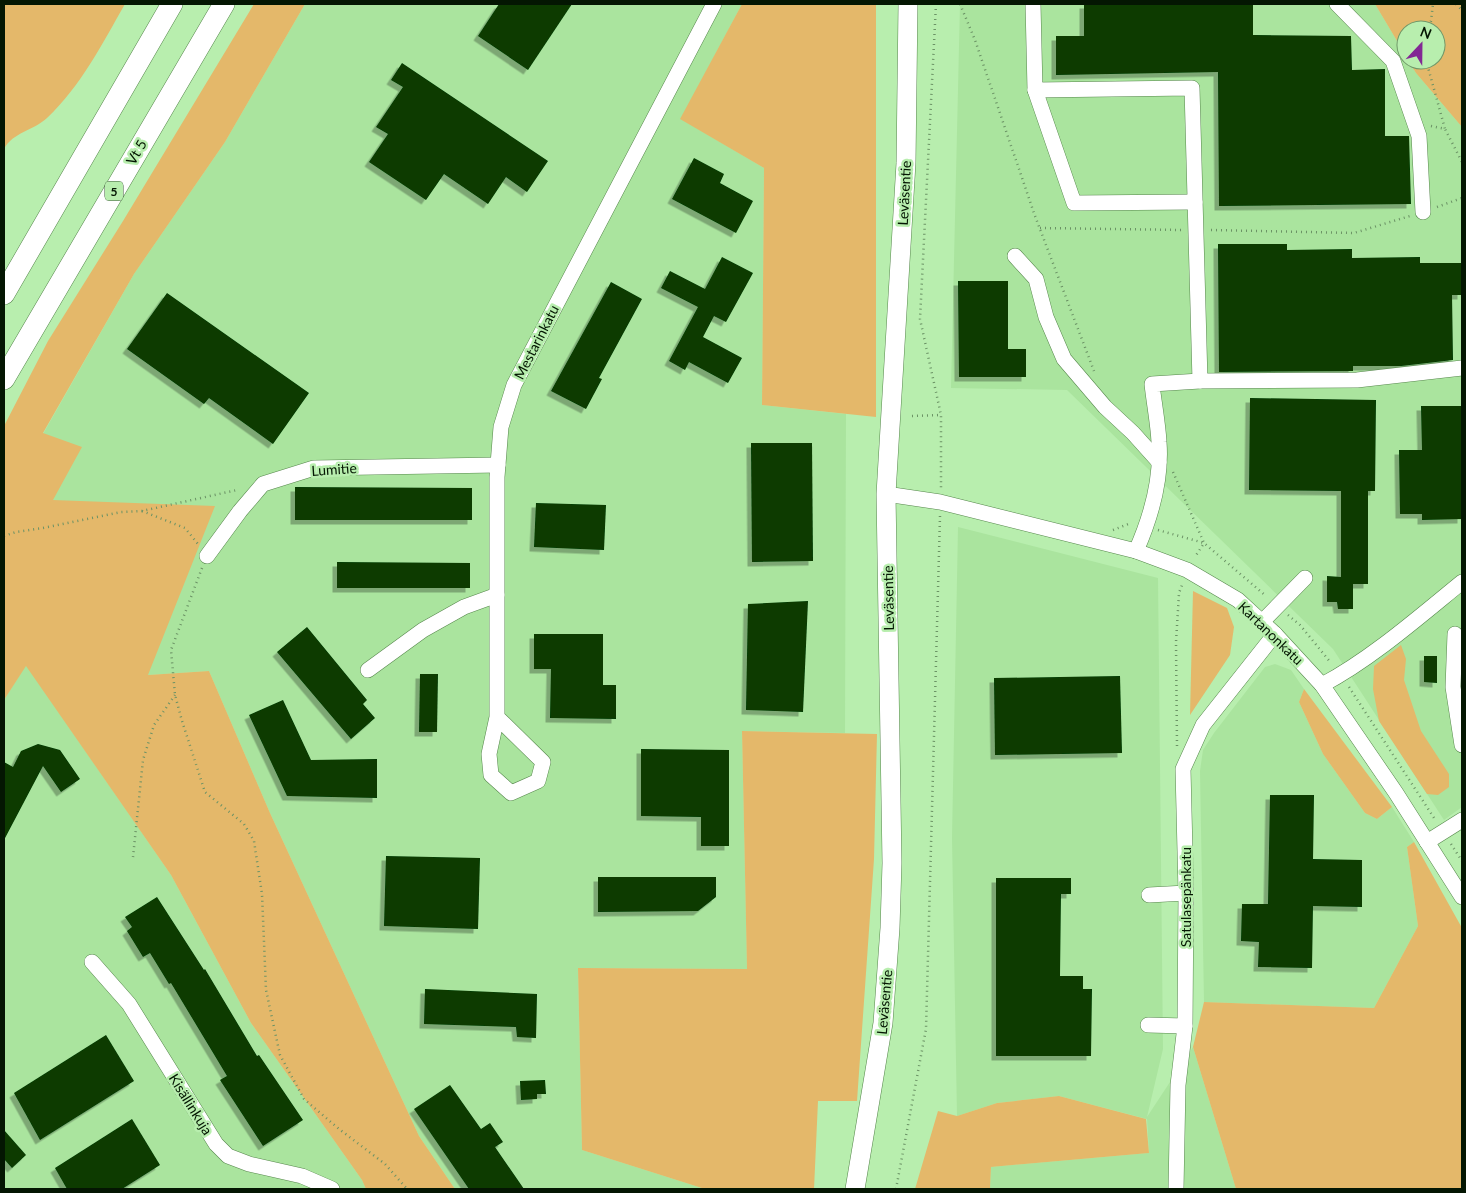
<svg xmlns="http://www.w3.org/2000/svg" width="1466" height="1193" viewBox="0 0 1466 1193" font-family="Lato,sans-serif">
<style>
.built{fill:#aae49e}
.green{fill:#e4b86a}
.building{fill:#073a00;filter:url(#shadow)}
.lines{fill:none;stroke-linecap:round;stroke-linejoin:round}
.minor-casing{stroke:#56874c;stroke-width:16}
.major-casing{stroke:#56874c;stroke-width:20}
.highway-casing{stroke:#56874c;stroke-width:22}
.path{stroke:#6b9265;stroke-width:2.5;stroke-dasharray:1 4;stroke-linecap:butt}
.minor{stroke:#fff;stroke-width:15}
.major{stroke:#fff;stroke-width:19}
.highway{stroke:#fff;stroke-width:21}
.labels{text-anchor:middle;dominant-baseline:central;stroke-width:5;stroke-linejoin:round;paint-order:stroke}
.shield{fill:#b8eeae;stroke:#3a5736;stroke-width:1}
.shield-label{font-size:12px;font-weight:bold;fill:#041602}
.street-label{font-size:14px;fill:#041602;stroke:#b8eeae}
</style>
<defs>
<filter id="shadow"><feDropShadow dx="-4.5" dy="4.5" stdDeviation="0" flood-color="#0004"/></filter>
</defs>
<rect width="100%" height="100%" fill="#b8eeae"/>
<!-- built -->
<g class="built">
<polygon points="305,4 742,4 681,119 764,168 762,405 846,414 845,733 742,731 747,969 578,968 582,1150 705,1189 455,1189 419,1136 270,813 209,671 148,675 53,501 43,434 134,274 225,142"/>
<polygon points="960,4 1375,4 1406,56 1406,60 1408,60 1416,73 1462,127 1462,807 1444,820 1333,649 1067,390 951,388"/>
<polygon points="958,527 1158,578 1163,1049 1147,1117 1193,1047 1236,1189 990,1189 991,1167 1149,1153 1147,1119 1059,1096 997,1103 957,1116 952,838"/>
<polygon points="1275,664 1291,670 1304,689 1299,702 1323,754 1365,813 1377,819 1392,807 1414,842 1407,847 1418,926 1374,1008 1204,1002 1200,771 1203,750 1214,733 1265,667"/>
<polygon points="26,665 171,875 251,1023 362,1180 366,1189 4,1189 4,700"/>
</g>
<!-- green -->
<g class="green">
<path d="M4 4H125C102 44 81 86 47 118 33 131 13 132 4 149Z"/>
<polygon points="254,4 305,4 225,142 134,274 43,433 82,447 53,500 215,506 148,675 209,671 270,813 419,1136 455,1189 366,1189 362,1180 251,1023 171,875 26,666 4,700 4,426 48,341 123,221"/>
<polygon points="742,4 876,4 876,417 762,405 764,168 680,119"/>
<polygon points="1375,4 1462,4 1462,127 1416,73 1408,60 1436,60 1436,30 1406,30 1406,56"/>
<polygon points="1193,591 1227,608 1234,627 1230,655 1190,715"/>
<polygon points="1401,645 1406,659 1404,680 1421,731 1449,774 1449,787 1438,795 1427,794 1379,721 1373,689 1374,666"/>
<polygon points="1304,689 1392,807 1377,819 1365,813 1323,754 1299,702"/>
<polygon points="742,731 877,734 874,859 857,1101 818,1101 814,1189 705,1189 582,1150 578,968 747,969"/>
<polygon points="1414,842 1462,928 1462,1189 1236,1189 1193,1047 1204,1002 1374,1008 1418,926 1407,847"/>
<polygon points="1059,1096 1146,1119 1149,1153 991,1167 990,1189 915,1189 938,1111 957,1116 997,1103"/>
</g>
<!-- building -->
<g class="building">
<polygon points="499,4 572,4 528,70 478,36"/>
<polygon points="1084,4 1253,4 1253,35 1351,36 1352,70 1385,69 1385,136 1409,136 1411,204 1219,206 1218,72 1056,75 1056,36 1084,36"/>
<polygon points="402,63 548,161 527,192 506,177 488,204 444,174 426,200 369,162 388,134 376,127 403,87 391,80"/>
<polygon points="694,158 724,174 720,183 753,201 736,233 672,199"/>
<polygon points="1218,244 1287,244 1287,250 1352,249 1352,258 1420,257 1420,263 1462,263 1462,295 1452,295 1453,360 1401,366 1353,366 1353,371 1219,372"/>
<polygon points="722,257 753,273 726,322 714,316 703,337 742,358 728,383 689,362 685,370 669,361 698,307 661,288 670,271 705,289"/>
<polygon points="958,281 1008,281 1008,349 1026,349 1026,377 959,377"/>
<polygon points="611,282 642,299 599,378 602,379 586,409 551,391"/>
<polygon points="167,293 309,393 273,444 209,398 204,404 127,349"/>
<polygon points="1250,398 1376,400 1375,491 1368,491 1368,584 1353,584 1353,609 1338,609 1337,602 1327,602 1327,576 1341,577 1341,491 1249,490"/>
<polygon points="1421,406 1462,406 1462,519 1422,520 1422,514 1400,514 1399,450 1422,450"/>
<polygon points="751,443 812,443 813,561 752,562"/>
<polygon points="295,487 472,488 472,520 295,520"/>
<polygon points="536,503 606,505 604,550 534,547"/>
<polygon points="337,562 470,563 470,588 337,588"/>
<polygon points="808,601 803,712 746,710 748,604"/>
<polygon points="307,627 367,700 363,704 375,718 351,739 277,652"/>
<polygon points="534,634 603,634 603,685 616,685 616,719 550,718 551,669 534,669"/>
<polygon points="1424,656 1437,656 1437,683 1424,682"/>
<polygon points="420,674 438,674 437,732 419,732"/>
<polygon points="1120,676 1122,753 995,755 994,678"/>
<polygon points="283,700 311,760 377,759 377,798 287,796 249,715"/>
<polygon points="38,744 60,750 80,779 61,792 43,766 4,840 4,762 13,767 21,751"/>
<polygon points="641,749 729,750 729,846 701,846 701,817 641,816"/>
<polygon points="1270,795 1314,795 1313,859 1362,860 1362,907 1313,906 1312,968 1258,967 1259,942 1241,941 1242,904 1268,904"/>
<polygon points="386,856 480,858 478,929 384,926"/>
<polygon points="598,877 716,877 716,897 698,911 598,912"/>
<polygon points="996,878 1071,878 1071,894 1061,894 1060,976 1083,976 1083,989 1092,989 1091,1056 996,1056"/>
<polygon points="157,897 204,970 205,969 257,1056 259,1055 303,1120 263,1146 220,1080 227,1076 171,983 169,984 150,953 143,957 127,931 132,927 125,917"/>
<polygon points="425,989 537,994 536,1038 517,1037 516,1027 424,1024"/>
<polygon points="106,1035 134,1081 40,1140 14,1093"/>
<polygon points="545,1080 546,1094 537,1094 537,1099 521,1100 520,1081"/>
<polygon points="450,1085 481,1129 490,1123 503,1142 495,1147 524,1189 469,1189 414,1109"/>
<polygon points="132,1119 160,1165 122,1189 67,1189 55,1168"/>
<polygon points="4,1130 26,1155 12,1168 4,1159"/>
</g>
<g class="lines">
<!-- minor casing -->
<g class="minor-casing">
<g id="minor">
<path d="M1033 4 1035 90 1192 88 1200 381 1152 384C1154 403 1158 423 1159 442 1162 480 1151 517 1136 551"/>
<polyline points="1337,4 1393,61 1419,136 1423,212"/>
<polyline points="1035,90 1074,203 1195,202"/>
<polyline points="1015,256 1036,279 1046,317 1064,359 1105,407 1133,433 1159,462"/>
<polyline points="1200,381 1357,380 1462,368"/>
<polyline points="886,494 940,502 1136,551 1187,570 1238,600 1275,634 1322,685 1396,793 1462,897"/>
<polyline points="207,556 240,511 263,484 314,468 498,465"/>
<polyline points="1262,622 1305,578"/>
<polyline points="1455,634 1453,687 1462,745"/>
<polyline points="368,670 423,630 464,607 497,595"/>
<path d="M1322 685C1371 659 1419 617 1462 582"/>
<polyline points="497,717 543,762 538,781 511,793 491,775 489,754 497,717 497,477 501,427 514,385 714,4"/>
<polyline points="1427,842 1462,820"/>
<polyline points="1149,895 1186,893"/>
<polyline points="92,962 129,1004 216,1144 228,1156 249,1164 302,1176 332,1189"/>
<polyline points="1148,1025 1185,1026"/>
<polyline points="1176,1189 1178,1085 1185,1026 1186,893 1183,769 1203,725 1275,634"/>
</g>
</g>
<!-- major casing -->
<g class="major-casing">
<polyline id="major" points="855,1189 883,1023 890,928 892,863 886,494 906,163 908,4"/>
</g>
<!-- highway casing -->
<g class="highway-casing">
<g id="highway">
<polyline points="4,294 172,4"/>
<polyline points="4,379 224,4"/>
</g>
</g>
<!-- path -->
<g class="path">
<polyline points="936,4 920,319 941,415 941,488"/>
<polyline points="960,4 975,40 1035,216 1094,371"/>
<polyline points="1456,4 1462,10"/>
<polyline points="1425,30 1431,21 1433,4"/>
<polyline points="1426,60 1445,129"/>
<polyline points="1431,126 1445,129 1462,162"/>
<polyline points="1437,207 1462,198"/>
<polyline points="1040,228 1183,230"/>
<polyline points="1211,230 1354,233 1410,216"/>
<polyline points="912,416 941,415"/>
<polyline points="1173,472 1204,543 1195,557"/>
<polyline points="142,511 185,528 198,544"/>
<polyline points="1113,530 1131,523"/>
<polyline points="1158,530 1204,543 1266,596"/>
<polyline points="4,536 16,532 43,528 121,512 142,511 237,490"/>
<polyline points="202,568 171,650 175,695 182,721 205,792 244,824 254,841 262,894 266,990 280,1055 304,1099 339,1129 385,1164 407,1189"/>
<polyline points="1288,615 1300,625 1331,663"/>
<polyline points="1349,687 1436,821"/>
<polyline points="1177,746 1176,642 1179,593 1182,585"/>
<polyline points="1451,844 1462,861"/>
<polyline points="133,857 143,760 154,725 175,695"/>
<polyline points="896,1189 926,1029 940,516"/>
</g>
<!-- minor -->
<use href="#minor" class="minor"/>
<!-- major -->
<use href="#major" class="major"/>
<!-- highway -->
<use href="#highway" class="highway"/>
</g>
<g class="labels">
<!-- shield labels -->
<rect class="shield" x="105" y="181.5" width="18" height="19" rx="4"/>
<g class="shield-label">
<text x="114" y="191">5</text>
</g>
<!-- street labels -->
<g class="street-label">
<text transform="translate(136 152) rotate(-60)">Vt 5</text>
<text transform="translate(904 193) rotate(-87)">Leväsentie</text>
<text transform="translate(536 342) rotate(-63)">Mestarinkatu</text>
<text transform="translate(334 469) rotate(-4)">Lumitie</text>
<text transform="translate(888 598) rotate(-91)">Leväsentie</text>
<text transform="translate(1271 633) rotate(44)">Kartanonkatu</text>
<text transform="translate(1185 897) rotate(-90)">Satulasepänkatu</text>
<text transform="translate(884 1002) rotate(-85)">Leväsentie</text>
<text transform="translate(191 1104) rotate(58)">Kisällinkuja</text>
</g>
</g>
<!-- border -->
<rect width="1466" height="1193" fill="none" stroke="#041602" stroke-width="10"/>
<!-- north arrow -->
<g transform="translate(1421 45) rotate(22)"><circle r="24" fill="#b8eeae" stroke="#709869"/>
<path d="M0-4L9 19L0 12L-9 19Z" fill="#822894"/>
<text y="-8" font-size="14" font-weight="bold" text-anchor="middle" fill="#041602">N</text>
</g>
</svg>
